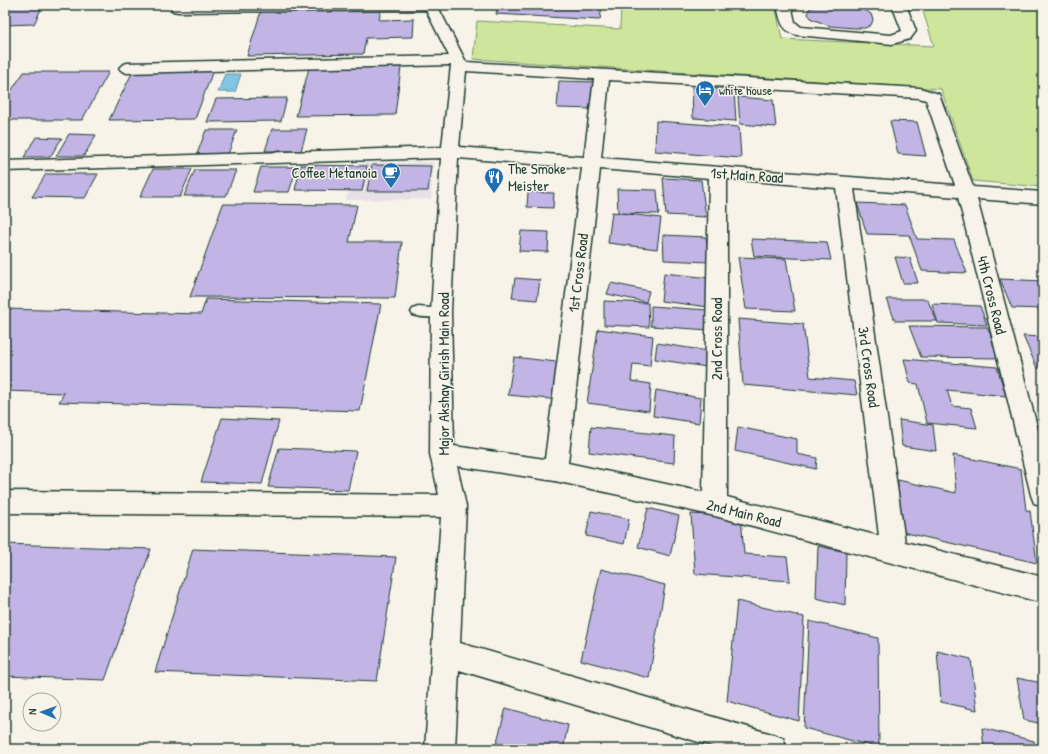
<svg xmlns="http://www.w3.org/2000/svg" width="1048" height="754" viewBox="0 0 1048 754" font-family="'Patrick Hand',sans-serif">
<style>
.built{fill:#e7e0e7}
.green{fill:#cee69c;stroke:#769268}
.water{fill:#82c5e3;stroke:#5a8f9d}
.building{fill:#c2b4e5;stroke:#1f3d34}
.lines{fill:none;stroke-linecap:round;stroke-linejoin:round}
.service-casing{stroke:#1f3d34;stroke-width:3}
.minor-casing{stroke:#1f3d34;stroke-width:3}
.service{fill:#f7f3e8;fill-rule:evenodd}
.minor{fill:#f7f3e8;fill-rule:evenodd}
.labels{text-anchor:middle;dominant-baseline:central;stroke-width:3;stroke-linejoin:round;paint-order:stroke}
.far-poi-label{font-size:13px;fill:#1f3d34;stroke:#f7f3e8;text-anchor:start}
.poi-label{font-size:15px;fill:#1f3d34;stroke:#f7f3e8;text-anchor:start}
.street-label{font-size:15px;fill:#1f3d34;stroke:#f7f3e8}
</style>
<rect width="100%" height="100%" fill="#f7f3e8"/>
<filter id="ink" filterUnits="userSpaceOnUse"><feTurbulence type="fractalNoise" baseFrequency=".025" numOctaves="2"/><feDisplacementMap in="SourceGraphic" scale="8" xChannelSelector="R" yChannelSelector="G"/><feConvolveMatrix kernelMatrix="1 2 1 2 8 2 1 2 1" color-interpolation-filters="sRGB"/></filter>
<g filter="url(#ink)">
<!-- built -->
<polygon class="built" points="433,162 431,199 346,200 358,163"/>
<!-- green -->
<polygon class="green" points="621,5 775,5 782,39 934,46 921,5 1038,5 1043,14 1043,187 973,181 941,89 473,59 477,21 620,29"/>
<!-- water -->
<polygon class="water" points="225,74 241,74 235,92 218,92"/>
<!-- building -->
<g class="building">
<polygon points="7,5 43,5 34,24 5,25 5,10"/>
<polygon points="498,5 602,5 600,20 496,14"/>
<polygon points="818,5 886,5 887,7 859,6 871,14 873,20 871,25 865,28 854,28 830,26 812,19 808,14 809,9"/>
<polygon points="381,9 379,20 414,19 413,37 366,38 363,54 247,56 261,11"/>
<polygon points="401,67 395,115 296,116 309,68"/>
<polygon points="214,68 195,119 109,120 134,69"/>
<polygon points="24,72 109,72 82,120 5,120 5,100"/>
<polygon points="559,81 596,82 596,109 557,108"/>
<polygon points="692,87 734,90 736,121 693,118"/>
<polygon points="738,97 773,100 776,127 740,124"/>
<polygon points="287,98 281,121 207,122 216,99"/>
<polygon points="656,121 739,127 741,158 655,151"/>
<polygon points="890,121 917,122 926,156 898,154"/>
<polygon points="272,129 307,129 301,151 265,151"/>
<polygon points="206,130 237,130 228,154 197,154"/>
<polygon points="69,134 96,135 84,156 56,156"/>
<polygon points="36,137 62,138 50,157 24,157"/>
<polygon points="301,165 367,166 362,191 295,190"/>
<polygon points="372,165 431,166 428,191 367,191"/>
<polygon points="261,167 297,167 289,192 253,192"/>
<polygon points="153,169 192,169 180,197 140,197"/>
<polygon points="195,170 236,170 226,196 184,196"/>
<polygon points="46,174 98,174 85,198 32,197"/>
<polygon points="663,178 701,180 706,217 666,215"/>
<polygon points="617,189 657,190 659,214 618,213"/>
<polygon points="528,192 554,193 553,208 527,207"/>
<polygon points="857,203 905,205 917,239 954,240 967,273 922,271 909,235 867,234"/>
<polygon points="223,204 357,205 349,242 402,242 395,298 190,297"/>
<polygon points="612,212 661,218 657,249 608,243"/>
<polygon points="521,231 549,232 548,252 519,251"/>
<polygon points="663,235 706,237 709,262 664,260"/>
<polygon points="751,239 827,242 831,260 754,256"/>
<polygon points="738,257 786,259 795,311 746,309"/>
<polygon points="895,257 910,258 918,283 903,283"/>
<polygon points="664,273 710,278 709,307 661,301"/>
<polygon points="515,278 540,280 537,300 512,298"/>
<polygon points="1000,279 1043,281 1043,309 1012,308"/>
<polygon points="611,283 649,291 646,302 607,294"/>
<polygon points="206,299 381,304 360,411 59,402 64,393 5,391 5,309 201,314"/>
<polygon points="887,299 927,299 937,321 895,321"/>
<polygon points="604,301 648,303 649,327 604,325"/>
<polygon points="932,304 980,306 987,325 938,323"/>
<polygon points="651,306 707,310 709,330 651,326"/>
<polygon points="738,319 803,324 810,377 854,381 857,395 743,385"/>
<polygon points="909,326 987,327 1001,358 921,357"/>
<polygon points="598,329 653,336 650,366 633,364 631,381 651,384 649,411 587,403"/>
<polygon points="1023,336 1043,337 1043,368 1037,368"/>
<polygon points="657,343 714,352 713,368 655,359"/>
<polygon points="514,357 565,363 560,400 508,395"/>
<polygon points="904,359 997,367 1006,396 947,390 952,406 971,408 977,428 927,423 918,384 910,383"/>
<polygon points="656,390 701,398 699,423 653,416"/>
<polygon points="222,418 279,421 262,484 201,482"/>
<polygon points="899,420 933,425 936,451 902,446"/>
<polygon points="591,427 675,436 674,463 589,452"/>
<polygon points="738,427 797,439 797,454 817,458 816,469 735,451"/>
<polygon points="279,448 356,451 348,490 268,487"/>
<polygon points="953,455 1021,469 1026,510 1030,511 1037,563 898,531 898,480 956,493"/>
<polygon points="648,508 679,516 670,556 638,547"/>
<polygon points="591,511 629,519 624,544 586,536"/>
<polygon points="691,514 741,517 744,554 787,557 790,581 695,574"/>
<polygon points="5,544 151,549 105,680 5,676"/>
<polygon points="818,546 846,552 845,605 816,598"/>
<polygon points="193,549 396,557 377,681 155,672"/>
<polygon points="601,569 665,585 649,678 581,660"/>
<polygon points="737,601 804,617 799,721 727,701"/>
<polygon points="809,621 878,638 879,748 804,728"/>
<polygon points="937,651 971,659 977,710 941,702"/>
<polygon points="1017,678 1042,683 1043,724 1024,720"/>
<polygon points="506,708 568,725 563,749 495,749"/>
<polygon points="982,728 1034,741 1035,749 984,749"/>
</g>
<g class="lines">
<!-- service casing -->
<g class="service-casing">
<path id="service" d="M418 307 446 309 448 312 446 315C436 318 423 318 413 315L411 312 413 309Z"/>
</g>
<!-- minor casing -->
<g class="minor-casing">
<g id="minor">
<path d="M173 5H437L466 62 920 88 939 94 973 187 1043 192V204L977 199 1043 449V506L1034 503 1031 495 958 197 854 189 905 542 1043 577V603L715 516 555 481 457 466 466 506 460 643 772 734 783 738 787 749H722L459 670 455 749H425L441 517 5 513V491L439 495 430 454 431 312 441 158 5 171V161L442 147 451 65 127 73 122 71 119 68 122 65 127 63 449 56 426 10 178 12 173 11 171 8ZM466 71 594 79 584 157 459 147ZM609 80 919 98 926 100 955 185 601 158ZM458 158 582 168 545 459 454 446 451 312ZM600 169 709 178 703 492 568 463ZM727 179 836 188 879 536 727 497Z"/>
<path d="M777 5H791L795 22 801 27 891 35 902 31 892 5H906L916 31 910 39 892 44 797 35C781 31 780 19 777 5Z"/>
</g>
</g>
<!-- service -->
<use href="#service" class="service"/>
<!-- minor -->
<use href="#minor" class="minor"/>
</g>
</g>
<!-- icons -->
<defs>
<g id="hotel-pin" transform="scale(1)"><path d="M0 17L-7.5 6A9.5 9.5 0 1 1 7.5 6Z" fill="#1f6fb2" stroke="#f7f3e8"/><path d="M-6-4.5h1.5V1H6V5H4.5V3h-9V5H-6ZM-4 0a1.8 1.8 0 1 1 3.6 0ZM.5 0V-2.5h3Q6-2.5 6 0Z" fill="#fff"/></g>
<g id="cafe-pin" transform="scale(1)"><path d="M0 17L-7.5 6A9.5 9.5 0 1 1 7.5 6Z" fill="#1f6fb2" stroke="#f7f3e8"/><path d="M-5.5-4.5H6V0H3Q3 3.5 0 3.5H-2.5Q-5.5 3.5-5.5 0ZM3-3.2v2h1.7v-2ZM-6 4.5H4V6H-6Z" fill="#fff"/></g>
<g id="restaurant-pin" transform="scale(1)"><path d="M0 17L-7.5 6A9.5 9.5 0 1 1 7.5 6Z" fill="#1f6fb2" stroke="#f7f3e8"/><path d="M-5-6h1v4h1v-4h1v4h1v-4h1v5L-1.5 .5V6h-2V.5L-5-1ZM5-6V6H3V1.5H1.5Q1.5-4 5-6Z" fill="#fff"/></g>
</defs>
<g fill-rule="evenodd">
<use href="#hotel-pin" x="705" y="90"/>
<use href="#cafe-pin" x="391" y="172"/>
<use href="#restaurant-pin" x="494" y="177"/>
</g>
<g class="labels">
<!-- far-poi labels -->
<g class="far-poi-label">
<text x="719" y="90">white house</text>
</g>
<!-- poi labels -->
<g class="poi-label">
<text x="508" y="168">The Smoke<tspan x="508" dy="17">Meister</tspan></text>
<text x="377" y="172" text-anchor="end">Coffee Metanoia</text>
</g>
<!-- street labels -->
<g class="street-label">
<text transform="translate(747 175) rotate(4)">1st Main Road</text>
<text transform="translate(578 273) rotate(-83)">1st Cross Road</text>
<text transform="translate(992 295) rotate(76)">4th Cross Road</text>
<text transform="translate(716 339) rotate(-90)">2nd Cross Road</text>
<text transform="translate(869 367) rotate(82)">3rd Cross Road</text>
<text transform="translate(443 374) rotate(-90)">Major Akshay Girish Main Road</text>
<text transform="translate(744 513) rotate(14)">2nd Main Road</text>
</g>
</g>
<!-- margin -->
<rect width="1048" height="754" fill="none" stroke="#f7f3e8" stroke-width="20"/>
<rect x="10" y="10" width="1028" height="734" fill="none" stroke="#1f3d34" stroke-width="1.5" filter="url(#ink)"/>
<!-- north arrow -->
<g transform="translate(42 712) rotate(272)"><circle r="19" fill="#f7f3e8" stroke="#a1aaa0"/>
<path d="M0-3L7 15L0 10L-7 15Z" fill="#1f6fb2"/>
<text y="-6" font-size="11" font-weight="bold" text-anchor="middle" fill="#1f3d34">N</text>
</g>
</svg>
